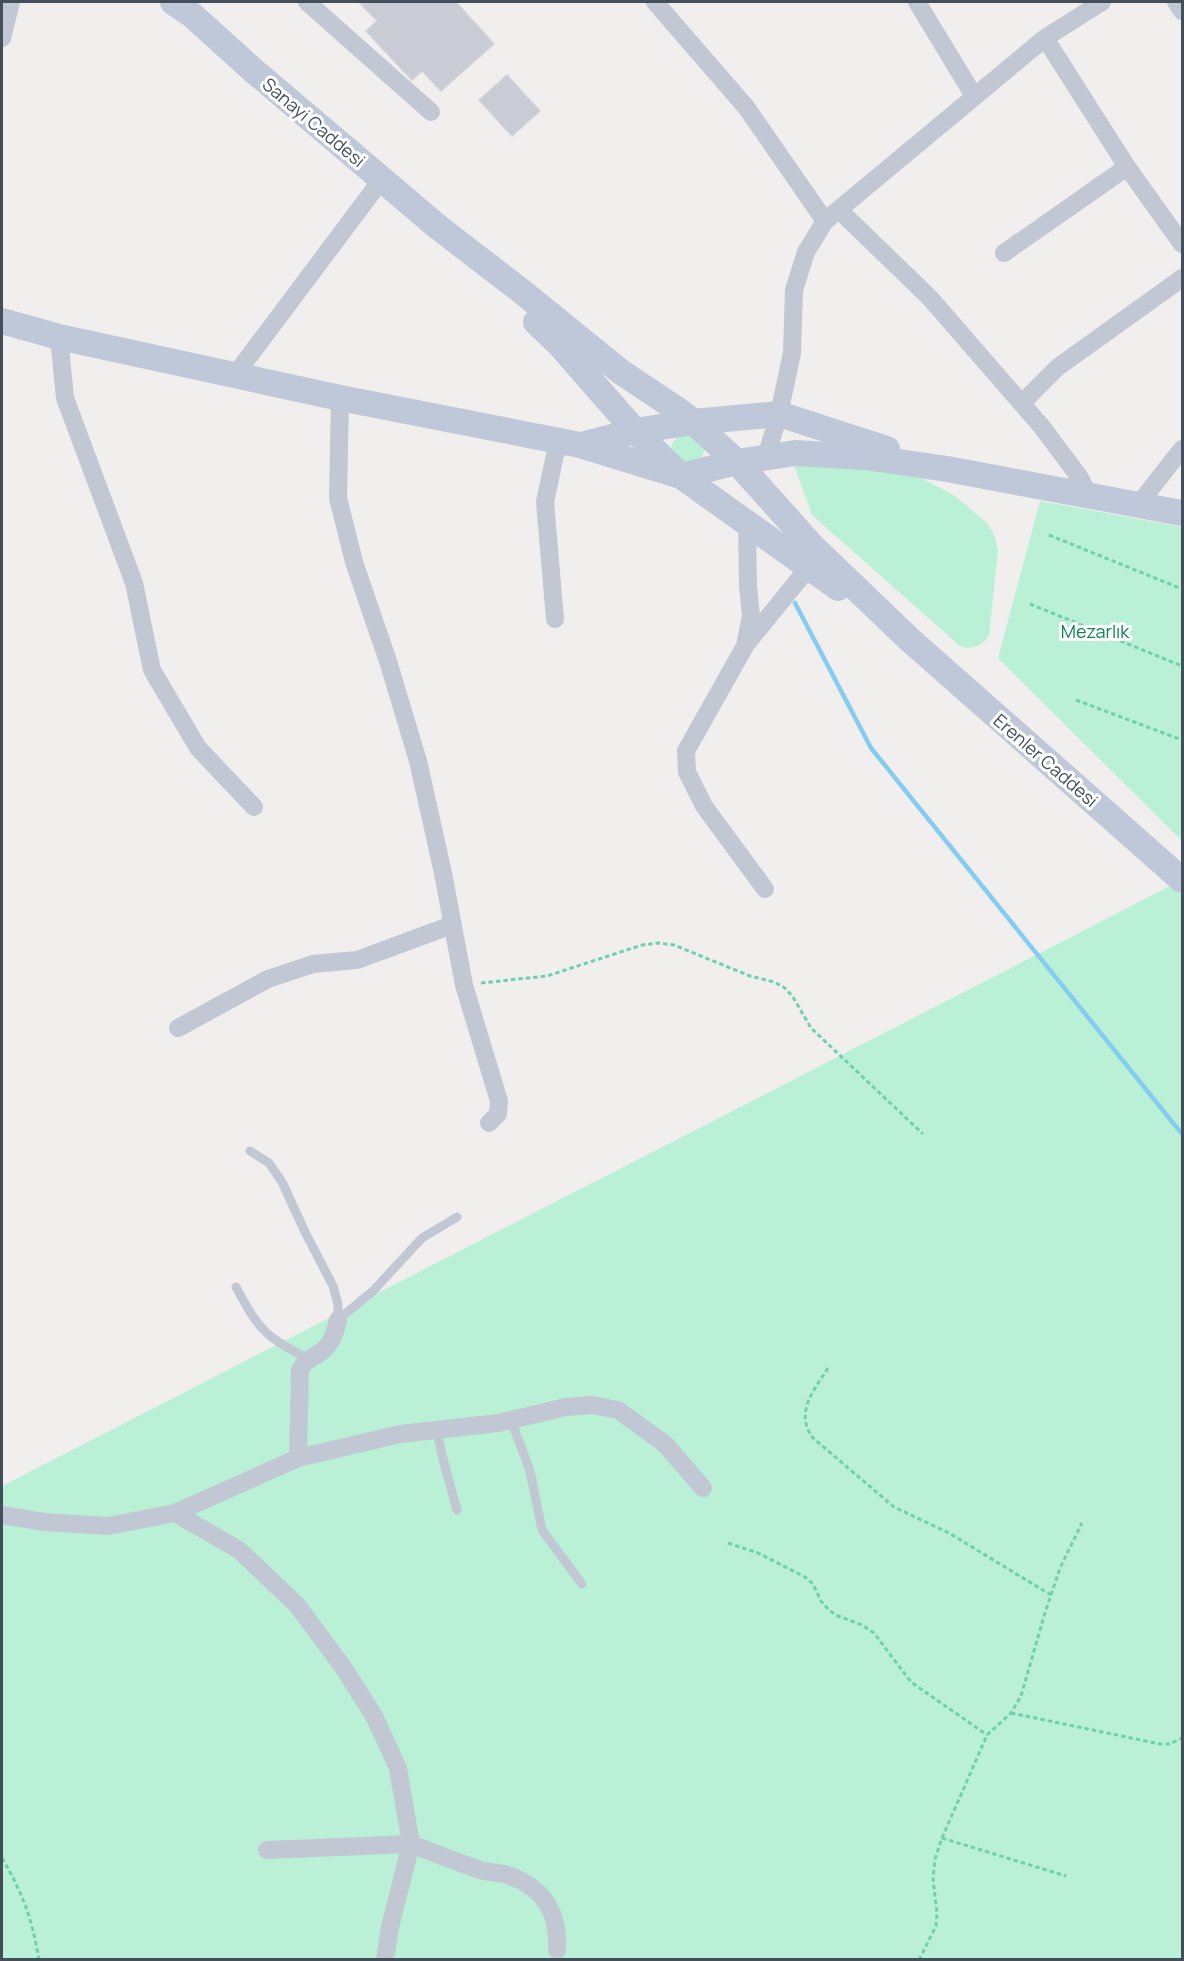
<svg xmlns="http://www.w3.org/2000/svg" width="1184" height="1961" viewBox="0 0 1184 1961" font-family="Manrope,sans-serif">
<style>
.green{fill:#baf1d6}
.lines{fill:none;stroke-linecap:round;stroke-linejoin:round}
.stream{stroke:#85cdf0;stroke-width:4.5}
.building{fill:#c9ccd4;stroke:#d2d3da;stroke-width:1.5}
.path{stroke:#70d0ac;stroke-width:3;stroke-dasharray:4.5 3;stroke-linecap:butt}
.lane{stroke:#c1c8d4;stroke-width:9}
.street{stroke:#c1c8d4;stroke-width:18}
.secondary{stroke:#bfc8d8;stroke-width:26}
.labels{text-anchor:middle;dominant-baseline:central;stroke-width:6;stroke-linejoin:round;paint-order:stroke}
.street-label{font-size:18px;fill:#454f5c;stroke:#fff}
.park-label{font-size:18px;fill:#128157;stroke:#fff}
</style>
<rect width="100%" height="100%" fill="#f1eeee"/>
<!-- green -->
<g class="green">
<path d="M689 434 704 447C704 458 699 463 689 467L671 450C672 438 679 436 689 434Z"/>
<path d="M823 461 921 478 955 496 988 524 995 537 998 551 989 635C982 646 972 650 960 646L812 515 793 462Z"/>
<polygon points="1040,501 1182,527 1182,841 998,658"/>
<polygon points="1182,880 1182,1959 2,1959 2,1486"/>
</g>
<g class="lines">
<!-- stream -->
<polyline class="stream" points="795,603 871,748 1182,1134"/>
</g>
<!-- building -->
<g class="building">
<polygon points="359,2 456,2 494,44 441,91 422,71 412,80 408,76 366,31 377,21"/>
<polygon points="507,75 540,111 512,136 479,100"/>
</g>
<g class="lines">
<!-- path -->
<g class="path">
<polyline points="1049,535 1182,589"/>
<polyline points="1030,604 1182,666"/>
<polyline points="1076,700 1182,740"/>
<polyline points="481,983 547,976 642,945 658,943 674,945 750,976 774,982 785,988 793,997 811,1028 923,1134"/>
<path d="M828 1368C814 1390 794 1413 813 1438L894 1507 949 1533 1051 1595"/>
<polyline points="728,1543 758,1553 805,1577 813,1584 821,1601 829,1610 838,1616 862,1625 874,1633 911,1682 987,1735"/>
<polyline points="1011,1713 1160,1744 1170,1744 1182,1738"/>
<polyline points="942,1838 1066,1876"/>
<path d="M2 1858C23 1894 32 1918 39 1960"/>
<polyline points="919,1960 936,1926 937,1913 933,1879 935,1859 942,1838 987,1735 1011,1713 1021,1696 1044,1616 1060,1568 1082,1523"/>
</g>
<!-- lane -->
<g class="lane">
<polyline points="250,1151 269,1163 282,1182 305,1232 333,1286 338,1304 338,1320"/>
<path d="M236 1287C259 1330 265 1337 309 1359"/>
<polyline points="338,1320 373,1291 422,1238 457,1217"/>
<polyline points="511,1420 530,1471 542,1530 582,1584"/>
<polyline points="437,1430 442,1455 457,1510"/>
</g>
<!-- street -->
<g class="street">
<polyline points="307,2 431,112"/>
<polyline points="655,2 746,107 825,221"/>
<polyline points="917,2 974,96"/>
<polyline points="1176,2 1182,11"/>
<polyline points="2,38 11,2"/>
<polyline points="1045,38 1127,167 1182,244"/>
<polyline points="839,210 930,298 1042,427 1080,478 1084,486 1084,495"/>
<polyline points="1004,253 1127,167"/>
<polyline points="59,337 65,398 134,583 152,670 198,748 254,807"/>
<polyline points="235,375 382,179"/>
<polyline points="340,398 338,498 354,562 388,661 418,761 443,873 464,985 499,1101 498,1114 489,1123"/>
<polyline points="1022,403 1058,367 1182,278"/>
<polyline points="766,457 779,414 792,353 794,290 806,252 825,221 1045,38 1102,2"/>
<polyline points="1137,506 1182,449"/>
<polyline points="747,523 748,586 751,616 745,646 686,751 687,772 704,806 765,889"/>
<polyline points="555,619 545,502 558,441"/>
<polyline points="748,642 809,567"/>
<polyline points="178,1028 268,979 313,964 357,960 452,925"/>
<path d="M298 1458 300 1370C305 1361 310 1359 318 1354 331 1346 335 1334 338 1320"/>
<path d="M175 1513 239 1550 297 1605 343 1667 374 1716 398 1768 411 1844C434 1853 457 1862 480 1870 489 1873 499 1872 508 1875 544 1888 559 1912 557 1950"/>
<polyline points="2,1515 44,1522 108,1526 175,1513 298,1458 400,1434 498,1423 566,1407 592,1405 618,1410 665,1444 703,1488"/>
<polyline points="267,1850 411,1844 390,1927 385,1960"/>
</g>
<!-- secondary -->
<g class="secondary">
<polyline points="173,2 192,15 254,71 438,227 525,294 621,372 678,410 693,422 737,462 813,547 909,639 1182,880"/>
<polyline points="2,321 59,337 340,398 580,445 681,476 737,462 795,453 865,457 947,469 1182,513"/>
<polyline points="536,322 559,344 635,431 681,476 838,588"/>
<polyline points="581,445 635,431 693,422 779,414 887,449"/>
</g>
</g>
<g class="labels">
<!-- street labels -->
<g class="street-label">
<text transform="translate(314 122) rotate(40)">Sanayi Caddesi</text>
<text transform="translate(1046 760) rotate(41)">Erenler Caddesi</text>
</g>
<!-- park labels -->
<g class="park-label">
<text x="1095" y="631">Mezarlık</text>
</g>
</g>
<!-- border -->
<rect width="1184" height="1961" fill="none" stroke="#454f5c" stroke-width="6"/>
</svg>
